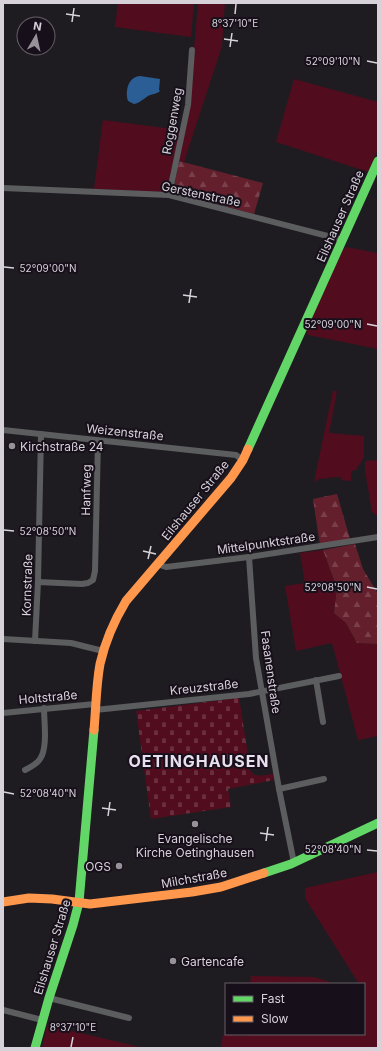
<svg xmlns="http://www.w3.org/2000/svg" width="381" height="1051" viewBox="0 0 381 1051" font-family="Inter,sans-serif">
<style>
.green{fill:#510d1e}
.forest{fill:url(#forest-firs)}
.cemetery{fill:url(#cemetery-stones)}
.water{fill:#2b5e95}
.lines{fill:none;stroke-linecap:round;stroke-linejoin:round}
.street{stroke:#5c5d5f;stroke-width:6}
.fast{stroke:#63d668;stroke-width:9}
.slow{stroke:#ff974d;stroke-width:9}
.ticks{fill:none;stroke:#d7d2da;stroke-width:1.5}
.poi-dot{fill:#979299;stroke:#17101b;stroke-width:1.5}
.labels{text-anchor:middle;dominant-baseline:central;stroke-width:4;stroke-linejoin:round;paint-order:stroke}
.street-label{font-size:12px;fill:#d7d2da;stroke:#17101b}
.poi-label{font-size:12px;fill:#d7d2da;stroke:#17101b;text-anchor:start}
.district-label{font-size:16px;font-weight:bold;letter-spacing:1px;fill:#e9e0ef;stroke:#17101b}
.ticks-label{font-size:10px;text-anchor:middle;fill:#d7d2da;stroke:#17101b;stroke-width:4;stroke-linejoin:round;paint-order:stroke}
</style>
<defs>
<pattern id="forest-firs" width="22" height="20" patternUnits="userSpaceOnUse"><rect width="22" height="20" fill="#641f2c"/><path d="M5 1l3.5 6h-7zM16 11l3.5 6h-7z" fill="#793f4a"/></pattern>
<pattern id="cemetery-stones" width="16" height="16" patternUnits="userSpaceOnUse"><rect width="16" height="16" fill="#510d1e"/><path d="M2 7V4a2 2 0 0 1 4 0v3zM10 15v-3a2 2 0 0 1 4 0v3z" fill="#692f3e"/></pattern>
</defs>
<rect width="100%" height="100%" fill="#1f1c21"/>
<!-- green -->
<g class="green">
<polygon points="118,3 194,3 191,37 115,27"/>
<polygon points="198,3 225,3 222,46 184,162 179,161 194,49"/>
<polygon points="294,79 378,102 378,149 368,172 276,142"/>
<polygon points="103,120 180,130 167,192 94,189"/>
<polygon points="346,247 378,253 378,349 308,335 306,331 343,249"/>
<polygon points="333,391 337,391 329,433 364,436 364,457 356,470 351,471 351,481 341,480 341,477 338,477 319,479 314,482"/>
<polygon points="378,460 378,516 372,512 365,471 365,461"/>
<polygon points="323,550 337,588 334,613 346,623 357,643 378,644 378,736 358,740 332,643 296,651 285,586 305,583 300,553"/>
<polygon points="378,872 378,1048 221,1048 223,1034 245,1036 246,1034 364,1034 364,984 359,984 305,898 305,888"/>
<polygon points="251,976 314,977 336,984 250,984"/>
<polygon points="47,1025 144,1048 42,1048"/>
</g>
<!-- forest -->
<g class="forest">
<polygon points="179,161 263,183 254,214 173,192"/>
<polygon points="337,494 350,539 320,545 313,499"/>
<polygon points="355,544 363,569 378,594 378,644 357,643 346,623 334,613 337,588 323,550"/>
</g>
<!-- cemetery -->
<path class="cemetery" d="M239 697 248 755 234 756 235 762 245 764C255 779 257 776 273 774L274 780 228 789 231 807 151 819 136 711 230 699Z"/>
<!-- water -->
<path class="water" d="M140 76 160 79 159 90 160 91C157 94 152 94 148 96 143 99 140 103 134 104L128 101C125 91 128 77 140 76Z"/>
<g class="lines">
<!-- street -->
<g class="street">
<polyline points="3,188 169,195 343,240"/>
<polyline points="169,195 188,105 192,50"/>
<polyline points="3,430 236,455 243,460"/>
<polyline points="249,557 256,658 279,789 294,863"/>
<polyline points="157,564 166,567 249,557 378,537"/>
<polyline points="38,582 82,584 88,583 93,580 95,571 98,441"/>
<polyline points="3,639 71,643 103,651"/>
<polyline points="35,641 38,582 41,434"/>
<polyline points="316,680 323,722"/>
<polyline points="95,710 249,694 339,676"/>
<polyline points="3,713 95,704"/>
<path d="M25 770C31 767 37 764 40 759 48 748 44 721 44 708"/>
<polyline points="279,789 324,779"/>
<polyline points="49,998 129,1018"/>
<polyline points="3,1010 42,1020"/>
</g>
<!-- fast -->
<g class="fast">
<polyline points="248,449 378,161"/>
<polyline points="264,873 291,864 378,823"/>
<polyline points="35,1048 49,998 73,925 79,902 94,730"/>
</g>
<!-- slow -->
<g class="slow">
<path d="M94 730C96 708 96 686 100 664 105 642 114 621 126 601L231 478 243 460 248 449"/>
<polyline points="3,902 29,898 52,899 90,904 192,892 221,887 264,873"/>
</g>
</g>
<!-- ticks -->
<path class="ticks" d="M66 14 80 16M235 14 236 4M72 22 74 8M224 39 238 41M230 47 232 33M367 61 377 63M4 267 14 268M183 295 197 297M189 303 191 289M367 324 377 326M4 530 14 531M143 551 156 554M148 559 151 546M367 587 377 589M4 792 14 794M102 808 116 810M108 816 110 802M260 833 274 835M266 841 268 827M367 850 377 851M71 1047 73 1037"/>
<!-- markers -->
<g class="poi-dot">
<circle cx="12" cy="446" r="4"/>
<circle cx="195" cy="824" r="4"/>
<circle cx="119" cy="866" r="4"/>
<circle cx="173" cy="961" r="4"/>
</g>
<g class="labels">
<!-- street labels -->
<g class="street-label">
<text transform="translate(172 121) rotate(-80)">Roggenweg</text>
<text transform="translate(201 194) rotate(12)">Gerstenstraße</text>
<text transform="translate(340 216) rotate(-66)">Eilshauser Straße</text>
<text transform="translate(125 432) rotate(6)">Weizenstraße</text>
<text transform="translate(86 490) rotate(-89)">Hanfweg</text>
<text transform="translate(195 500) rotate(-51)">Eilshauser Straße</text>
<text transform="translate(266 543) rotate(-8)">Mittelpunktstraße</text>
<text transform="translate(27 585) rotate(-88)">Kornstraße</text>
<text transform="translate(271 672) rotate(82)">Fasanenstraße</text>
<text transform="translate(204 687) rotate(-6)">Kreuzstraße</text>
<text transform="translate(48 697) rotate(-5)">Holtstraße</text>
<text transform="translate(194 878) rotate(-10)">Milchstraße</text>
<text transform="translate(52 947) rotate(-73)">Eilshauser Straße</text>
</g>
<!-- poi labels -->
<g class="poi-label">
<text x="20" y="446">Kirchstraße 24</text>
<text x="195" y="838" text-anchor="middle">Evangelische<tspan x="195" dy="14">Kirche Oetinghausen</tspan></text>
<text x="111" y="866" text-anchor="end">OGS</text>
<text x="181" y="961">Gartencafe</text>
</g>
<!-- district labels -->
<g class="district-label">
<text x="199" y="761">OETINGHAUSEN</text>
</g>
</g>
<g class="ticks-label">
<text x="235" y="27">8°37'10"E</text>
<text x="333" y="65">52°09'10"N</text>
<text x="48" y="272">52°09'00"N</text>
<text x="333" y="328">52°09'00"N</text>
<text x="48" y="535">52°08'50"N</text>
<text x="333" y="591">52°08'50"N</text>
<text x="48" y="797">52°08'40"N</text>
<text x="333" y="853">52°08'40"N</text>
<text x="73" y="1031">8°37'10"E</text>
</g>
<!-- border -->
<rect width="381" height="1051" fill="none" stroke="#d7d2da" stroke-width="8"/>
<!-- legend -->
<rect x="225" y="983" width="140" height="52" fill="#17101b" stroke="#645e67"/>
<rect x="233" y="996" width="20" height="6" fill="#63d668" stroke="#645e67"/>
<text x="261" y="1003" font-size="12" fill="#d7d2da">Fast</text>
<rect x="233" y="1016" width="20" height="6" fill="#ff974d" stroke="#645e67"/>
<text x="261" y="1023" font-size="12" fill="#d7d2da">Slow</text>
<!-- north arrow -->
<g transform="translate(36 36) rotate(9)"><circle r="19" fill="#17101b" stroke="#645e67"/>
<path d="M0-3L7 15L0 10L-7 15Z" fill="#979299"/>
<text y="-6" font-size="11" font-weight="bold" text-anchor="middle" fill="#d7d2da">N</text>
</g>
</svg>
